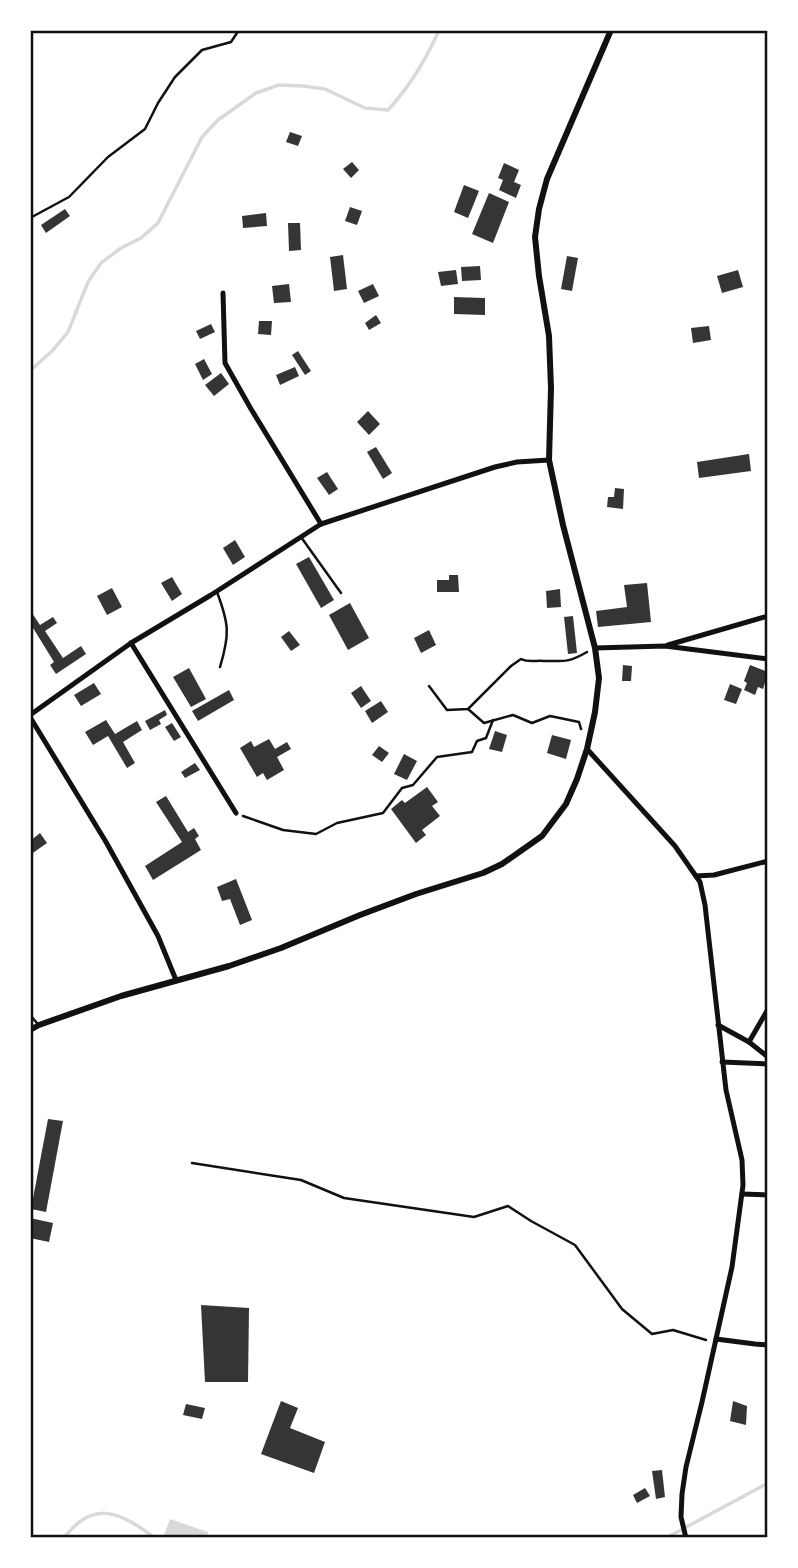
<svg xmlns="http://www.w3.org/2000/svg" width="798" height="1568" viewBox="0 0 798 1568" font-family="'Public Sans',sans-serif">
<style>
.water{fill:#d9d9d9}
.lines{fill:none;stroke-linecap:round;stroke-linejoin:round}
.stream{stroke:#d9d9d9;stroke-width:3.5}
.building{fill:#353535}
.path{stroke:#111;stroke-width:2.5}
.service{stroke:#111;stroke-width:2.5}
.minor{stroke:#111;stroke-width:5}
.tertiary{stroke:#111;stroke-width:6}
.neatline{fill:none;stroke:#111;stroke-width:2.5}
</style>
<rect width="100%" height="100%" fill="#fff"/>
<!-- water -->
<polygon class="water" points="170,1519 208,1532 207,1538 163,1538"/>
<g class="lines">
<!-- stream -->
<g class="stream">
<path d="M30 371 53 350 68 332 88 282 101 263 121 248 141 238 158 223 202 137 218 120 256 93 279 85 303 86 325 89 365 108 388 110C410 86 426 60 439 30"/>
<path d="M64 1538C94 1498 121 1513 155 1538"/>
<polyline points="666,1538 768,1483"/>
</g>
</g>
<!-- building -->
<g class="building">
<polygon points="290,132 302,136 298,146 286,142"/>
<polygon points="352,162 359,170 351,178 343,169"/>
<polygon points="504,163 519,170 514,182 521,185 516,198 499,190 503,180 498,178"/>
<polygon points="464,185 479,191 468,218 454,212"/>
<polygon points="489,193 509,202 493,243 472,234"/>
<polygon points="350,207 362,211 357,225 345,221"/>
<polygon points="65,209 70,216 46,233 41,225"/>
<polygon points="266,213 267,226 243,228 242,216"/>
<polygon points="288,223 300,223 301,250 289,251"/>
<polygon points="343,255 347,289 334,291 330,257"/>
<polygon points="567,256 578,258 572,291 561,289"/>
<polygon points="480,266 481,280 462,281 461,267"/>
<polygon points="456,270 458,284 441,286 438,272"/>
<polygon points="738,270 743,287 722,293 717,276"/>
<polygon points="289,284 291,302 274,303 272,286"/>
<polygon points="373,284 379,296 364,303 358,291"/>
<polygon points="454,297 485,298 485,315 454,314"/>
<polygon points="376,315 381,323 369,330 365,323"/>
<polygon points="259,321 272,321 271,335 258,334"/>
<polygon points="211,324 215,332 200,339 196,331"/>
<polygon points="709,326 711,340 693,343 691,328"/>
<polygon points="298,351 311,371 305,375 292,355"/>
<polygon points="204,359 212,374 203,380 195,364"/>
<polygon points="295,367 299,376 280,385 276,375"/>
<polygon points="221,373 229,384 214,396 205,385"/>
<polygon points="368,411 380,424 369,435 357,422"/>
<polygon points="376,447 392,473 383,479 367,452"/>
<polygon points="749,454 751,471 699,478 697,462"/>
<polygon points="327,472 338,489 329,495 317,478"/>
<polygon points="615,488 624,489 623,509 607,507 608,497 614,497"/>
<polygon points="235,540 245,557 233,565 223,548"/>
<polygon points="309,557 334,600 321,608 296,564"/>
<polygon points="449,575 458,575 459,592 437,592 437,580 449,580"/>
<polygon points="172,577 182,594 172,601 161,583"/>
<polygon points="647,583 651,622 598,627 596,611 627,607 624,585"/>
<polygon points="112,588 122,607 107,615 97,596"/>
<polygon points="560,589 561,607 547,608 546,591"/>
<polygon points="350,603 369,638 348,650 329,615"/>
<polygon points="30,610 40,625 53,617 57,623 45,631 63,658 81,646 86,654 56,674 50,665 54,662 30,623"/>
<polygon points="573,616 577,653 568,654 564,617"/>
<polygon points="429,630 436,645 421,653 414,638"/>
<polygon points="289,631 300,645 291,651 281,637"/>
<polygon points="623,665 632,666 631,681 622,681"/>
<polygon points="750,665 768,672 763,689 758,687 755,695 744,690 747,683 744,681"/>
<polygon points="189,668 206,699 191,707 173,677"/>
<polygon points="94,683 101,694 81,706 74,695"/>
<polygon points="730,684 742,689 736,704 724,700"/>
<polygon points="361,686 371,701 361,708 351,693"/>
<polygon points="229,690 234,700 198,721 192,711"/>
<polygon points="381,701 388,712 372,723 365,711"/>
<polygon points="165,710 167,715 159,720 161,724 150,730 145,721"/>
<polygon points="106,720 115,734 137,721 142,730 123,742 135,763 127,768 108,736 93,745 85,732"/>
<polygon points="172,723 181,737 174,741 165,727"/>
<polygon points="495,731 507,735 502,752 489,749"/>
<polygon points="552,735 571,740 566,759 547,753"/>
<polygon points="269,739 275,749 287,742 291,749 277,757 284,770 267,780 263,773 257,777 240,748 251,741 254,747"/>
<polygon points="379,746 389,753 382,762 372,755"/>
<polygon points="404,754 417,761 407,780 394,774"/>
<polygon points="195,763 200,770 185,778 181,772"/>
<polygon points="427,787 438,802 432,806 440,816 422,830 426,835 416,843 391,809 402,800 405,803"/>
<polygon points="166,796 188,832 194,828 199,836 195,839 201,850 153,880 145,866 182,842 156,802"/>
<polygon points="40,833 47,843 30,855 30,841"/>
<polygon points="236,879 252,920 240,925 230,899 222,901 217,887"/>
<polygon points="48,1119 63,1121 46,1212 31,1209"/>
<polygon points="30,1218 53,1223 49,1242 30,1238"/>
<polygon points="201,1305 249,1308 248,1382 205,1382"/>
<polygon points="281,1401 298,1408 290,1428 325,1442 314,1473 261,1454"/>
<polygon points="733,1401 747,1406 746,1425 730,1421"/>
<polygon points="186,1404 205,1408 202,1419 183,1415"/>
<polygon points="662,1470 665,1497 656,1499 652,1471"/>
<polygon points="645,1488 650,1496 637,1503 633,1495"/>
</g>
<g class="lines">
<!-- path -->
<g class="path">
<polyline points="30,218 69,197 108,157 145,129 158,103 175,77 202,50 231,42 239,30"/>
<path d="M429 686 447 710 468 709 511 666 521 659C529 663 535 660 544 661 564 661 568 663 587 652"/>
<polyline points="468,709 484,723 513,715 532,723 550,716 579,722 581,729"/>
<polyline points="243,816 283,830 316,834 337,823 383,813 402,788 413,785 437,757 472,752 477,741 486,738 493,720"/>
<polyline points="192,1163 301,1180 344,1198 474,1217 508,1206 531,1221 575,1245 622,1309 652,1334 673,1330 706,1340"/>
</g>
<!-- service -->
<g class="service">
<polyline points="301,537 341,593"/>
<path d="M217 592C229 624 230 634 220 667"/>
<polyline points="30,1015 37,1023"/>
</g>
<!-- minor -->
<g class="minor">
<polyline points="223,293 225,363 251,409 321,524"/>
<polyline points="131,643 236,813"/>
<polyline points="668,645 768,616"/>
<polyline points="595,648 665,646 768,659"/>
<polyline points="30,715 131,643 211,595 321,524 495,467 517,462 549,460"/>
<polyline points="30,717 106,842 158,936 176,980"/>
<polyline points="587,749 675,846 700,882 705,905 726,1090 742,1160 743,1185 732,1267 702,1402 686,1467 682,1494 681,1517 686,1538"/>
<polyline points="696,876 714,875 768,861"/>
<polyline points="718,1025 749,1042 768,1057"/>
<polyline points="749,1042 768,1009"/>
<polyline points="722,1062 768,1064"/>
<polyline points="742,1194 768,1195"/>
<polyline points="716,1339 755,1344 768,1345"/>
</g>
<!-- tertiary -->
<polyline class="tertiary" points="30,1030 39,1025 121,996 229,966 281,948 360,915 416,894 483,873 502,864 542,836 566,804 577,779 587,749 595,712 599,678 595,648 563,525 549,460 551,388 549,336 539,276 535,237 539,209 547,179 611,30"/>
</g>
<!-- border -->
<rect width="798" height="1568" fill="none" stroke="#ffffff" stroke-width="63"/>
<rect x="32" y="32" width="734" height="1504" class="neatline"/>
</svg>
